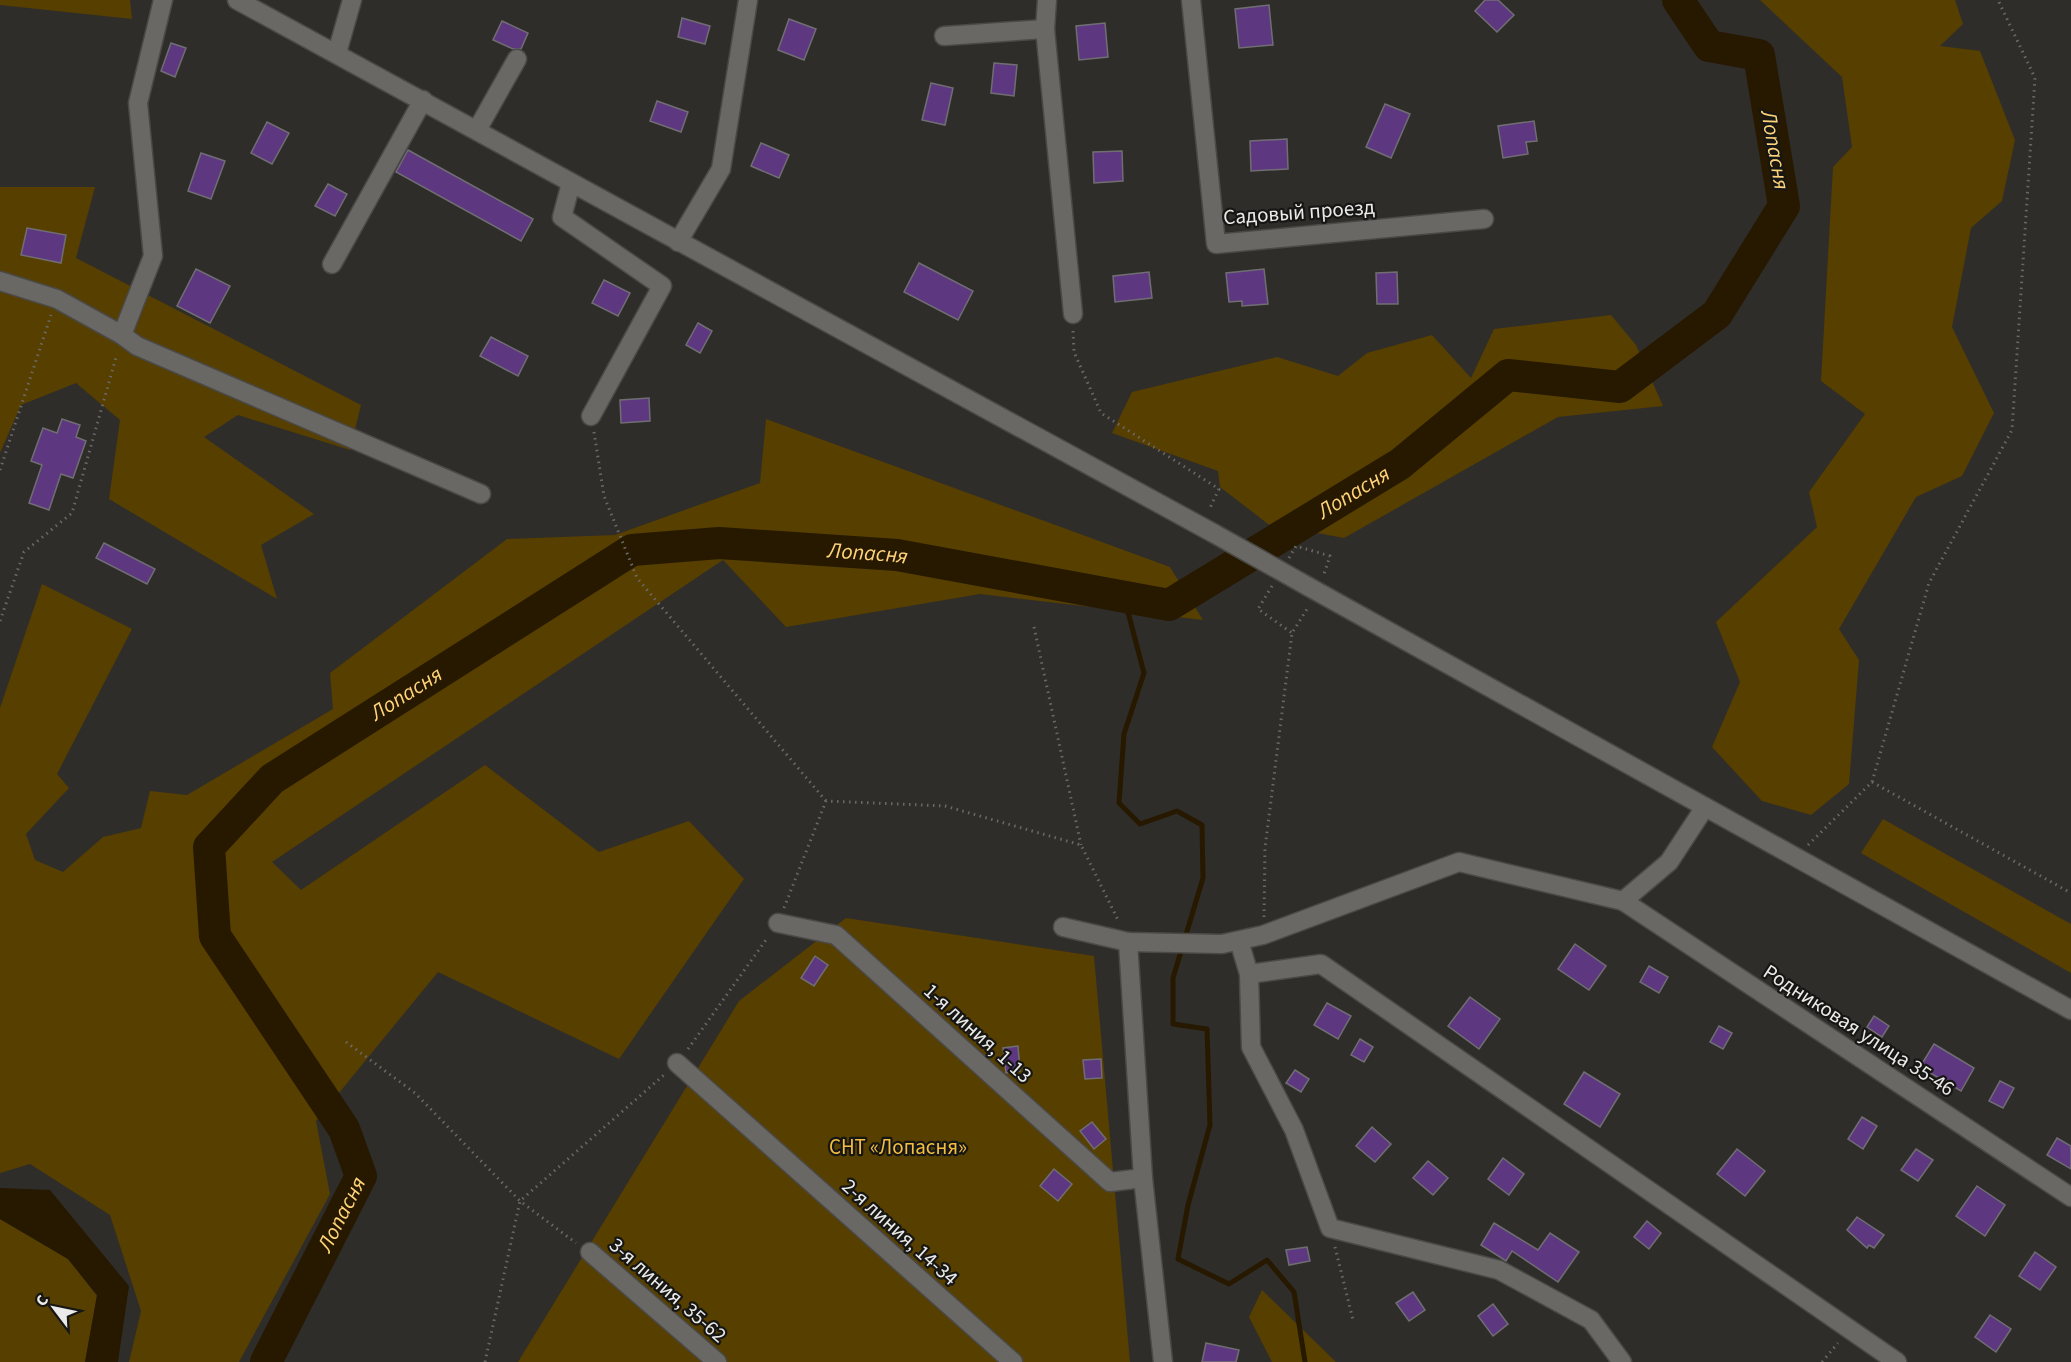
<svg xmlns="http://www.w3.org/2000/svg" width="2071" height="1362" viewBox="0 0 2071 1362" font-family="'Source Sans 3',sans-serif">
<style>
.green{fill:#573f00}
.water{fill:#261900}
.lines{fill:none;stroke-linecap:round;stroke-linejoin:round}
.stream{stroke:#261900;stroke-width:5}
.river{stroke:#261900;stroke-width:32}
.building{fill:#5d3880;stroke:#706e72;stroke-width:1.5}
.minor-casing{stroke:#4a4946;stroke-width:21}
.path{stroke:#6b6967;stroke-width:3;stroke-dasharray:1.5 4.5;stroke-linecap:butt}
.minor{stroke:#6a6865;stroke-width:18}
.minor-bridge-casing{stroke:#4a4946;stroke-width:21;stroke-linecap:butt}
.minor-bridge{stroke:#6a6865;stroke-width:18}
.labels{text-anchor:middle;dominant-baseline:central;stroke-width:4.5;stroke-linejoin:round;paint-order:stroke}
.street-label{font-size:21px;fill:#ebeae8;stroke:#161614}
.park-label{font-size:21px;fill:#f5be41;stroke:#161614}
.water-label{font-size:22px;font-style:italic;fill:#ffd379;stroke:#161614}
</style>
<rect width="100%" height="100%" fill="#2f2d2a"/>
<!-- green -->
<g class="green">
<polygon points="0,0 130,0 132,19 0,5"/>
<polygon points="1760,0 1955,0 1963,24 1940,46 1980,51 2015,140 2002,201 1971,228 1952,327 1994,413 1962,476 1916,497 1839,629 1859,660 1849,784 1811,815 1762,801 1712,747 1740,682 1716,622 1817,527 1809,492 1865,414 1821,381 1833,167 1852,147 1842,77"/>
<polygon points="0,187 95,187 76,258 361,405 350,450 238,415 204,437 314,514 261,545 277,599 109,499 120,420 76,383 21,405 0,453"/>
<polygon points="1611,315 1636,345 1663,406 1558,417 1344,538 1268,524 1220,487 1218,471 1112,433 1132,392 1277,357 1338,376 1367,353 1432,335 1471,378 1494,329"/>
<polygon points="766,419 1170,567 1203,620 980,594 786,627 723,560 272,862 301,890 485,765 599,852 689,821 744,879 619,1059 438,972 316,1121 330,1194 239,1362 129,1362 141,1311 110,1215 30,1164 0,1173 0,708 42,584 132,629 57,774 69,788 26,834 35,860 63,872 103,837 141,828 150,791 187,795 333,709 330,673 507,539 615,535 760,483"/>
<polygon points="1883,819 2071,924 2071,973 1861,853"/>
<polygon points="846,918 1094,956 1130,1362 518,1362 739,1001"/>
<polygon points="0,1219 68,1259 97,1296 85,1362 0,1362"/>
<polygon points="1262,1290 1336,1362 1272,1362 1249,1317"/>
</g>
<!-- water -->
<polygon class="water" points="0,1188 50,1190 129,1286 118,1362 85,1362 97,1295 68,1259 0,1219"/>
<g class="lines">
<!-- stream -->
<polyline class="stream" points="1124,597 1144,673 1124,734 1119,803 1140,824 1177,811 1202,825 1203,878 1173,978 1173,1024 1207,1029 1210,1125 1188,1205 1178,1259 1229,1284 1267,1260 1294,1292 1305,1362"/>
<!-- river -->
<path class="river" id="s1" d="M266 1362 361 1176 344 1129 215 936 209 847 272 779 632 550 719 543 897 555 1169 605 1400 464 1508 375 1620 387 1717 314 1784 206 1759 55 1709 46 1678 0"/>
</g>
<!-- building -->
<g class="building">
<polygon points="1485,0 1498,0 1514,15 1497,32 1475,11"/>
<polygon points="1269,5 1273,45 1239,48 1235,9"/>
<polygon points="682,18 710,26 705,44 678,37"/>
<polygon points="789,19 816,29 804,60 778,50"/>
<polygon points="502,21 528,33 521,49 513,49 493,40"/>
<polygon points="1105,23 1108,57 1079,60 1076,26"/>
<polygon points="171,43 186,48 175,77 161,71"/>
<polygon points="994,63 1017,65 1014,96 991,93"/>
<polygon points="931,83 953,88 945,125 922,120"/>
<polygon points="657,101 688,112 681,132 650,121"/>
<polygon points="1385,104 1410,114 1391,158 1366,147"/>
<polygon points="1534,121 1537,141 1526,142 1528,154 1503,158 1498,126"/>
<polygon points="267,122 289,133 272,164 251,153"/>
<polygon points="1287,139 1288,169 1251,171 1250,141"/>
<polygon points="761,143 789,155 779,178 751,166"/>
<polygon points="408,150 533,219 521,241 396,172"/>
<polygon points="1122,151 1123,181 1094,183 1093,152"/>
<polygon points="201,153 225,161 211,199 188,191"/>
<polygon points="328,184 347,194 335,216 315,206"/>
<polygon points="27,228 66,235 61,263 21,255"/>
<polygon points="919,263 973,291 958,320 904,292"/>
<polygon points="196,269 230,286 210,323 177,306"/>
<polygon points="1264,269 1268,304 1242,306 1242,301 1229,302 1226,273"/>
<polygon points="1149,272 1152,298 1115,302 1113,276"/>
<polygon points="1397,272 1398,304 1377,304 1376,273"/>
<polygon points="604,280 630,293 618,316 592,303"/>
<polygon points="698,323 712,331 700,353 686,345"/>
<polygon points="491,337 528,356 518,376 480,356"/>
<polygon points="649,398 650,421 621,423 620,400"/>
<polygon points="62,419 80,425 76,437 86,441 73,478 61,474 49,510 29,503 42,465 31,461 43,428 57,433"/>
<polygon points="104,543 155,569 147,584 96,558"/>
<polygon points="1575,944 1606,966 1589,990 1558,969"/>
<polygon points="815,956 828,965 814,986 801,978"/>
<polygon points="1649,966 1668,977 1659,993 1640,982"/>
<polygon points="1470,997 1500,1019 1479,1049 1448,1026"/>
<polygon points="1327,1003 1351,1016 1338,1039 1314,1025"/>
<polygon points="1874,1016 1889,1026 1882,1037 1867,1027"/>
<polygon points="1719,1026 1732,1033 1723,1049 1710,1042"/>
<polygon points="1360,1039 1373,1047 1364,1062 1351,1055"/>
<polygon points="1934,1044 1974,1068 1961,1091 1920,1067"/>
<polygon points="1018,1046 1020,1071 1006,1073 1003,1048"/>
<polygon points="1101,1059 1102,1078 1085,1079 1083,1060"/>
<polygon points="1295,1070 1309,1079 1301,1092 1286,1083"/>
<polygon points="1584,1072 1620,1094 1600,1127 1564,1104"/>
<polygon points="2000,1081 2014,1088 2003,1108 1989,1101"/>
<polygon points="1862,1117 1877,1126 1863,1149 1848,1139"/>
<polygon points="1092,1122 1106,1139 1094,1149 1080,1131"/>
<polygon points="1372,1127 1391,1144 1375,1162 1356,1146"/>
<polygon points="2057,1138 2071,1146 2071,1169 2047,1155"/>
<polygon points="1737,1149 1765,1171 1745,1196 1717,1174"/>
<polygon points="1916,1149 1933,1160 1918,1181 1901,1170"/>
<polygon points="1503,1158 1524,1174 1509,1195 1488,1179"/>
<polygon points="1428,1161 1448,1178 1433,1195 1413,1178"/>
<polygon points="1054,1169 1072,1184 1058,1201 1040,1186"/>
<polygon points="1977,1186 2005,1205 1985,1236 1956,1216"/>
<polygon points="1857,1217 1884,1235 1874,1248 1869,1245 1867,1248 1847,1230"/>
<polygon points="1647,1221 1661,1233 1649,1249 1634,1237"/>
<polygon points="1494,1223 1538,1250 1550,1233 1579,1252 1558,1282 1512,1251 1506,1261 1481,1245"/>
<polygon points="1307,1247 1310,1261 1289,1265 1286,1250"/>
<polygon points="2035,1252 2056,1267 2040,1290 2019,1276"/>
<polygon points="1413,1292 1425,1310 1409,1321 1396,1303"/>
<polygon points="1493,1304 1508,1324 1493,1336 1478,1316"/>
<polygon points="1990,1315 2011,1329 1996,1352 1975,1337"/>
<polygon points="1206,1343 1239,1350 1236,1362 1202,1362"/>
</g>
<g class="lines">
<!-- minor casing -->
<g class="minor-casing">
<g id="minor">
<polyline points="237,0 1215,534"/>
<polyline points="1047,0 1045,29 1073,314"/>
<polyline points="1191,0 1216,244 1484,219"/>
<polyline points="944,36 1045,29"/>
<polyline points="337,53 352,0"/>
<polyline points="477,130 517,59"/>
<polyline points="571,183 562,217 662,286 591,416"/>
<polyline points="678,242 721,169 748,0"/>
<polyline points="332,264 423,100"/>
<polyline points="0,281 57,299 122,335 153,256 138,103 163,0"/>
<polyline points="122,335 137,346 481,494"/>
<polyline points="1309,587 2071,1010"/>
<polyline points="1623,901 2071,1197"/>
<polyline points="778,923 836,935 1110,1182 1143,1178"/>
<polyline points="1063,927 1128,942"/>
<polyline points="1239,941 1249,974 1251,1047 1294,1130 1330,1228 1499,1270 1591,1320 1622,1362"/>
<polyline points="1249,974 1321,964 1897,1362"/>
<polyline points="677,1063 1013,1362"/>
<polyline points="590,1252 717,1362"/>
<polyline points="1163,1362 1143,1178 1128,942 1222,944 1263,935 1459,862 1623,901 1669,862 1705,807"/>
</g>
</g>
<!-- path -->
<g class="path">
<polyline points="1073,331 1074,352 1101,413 1219,489 1209,510"/>
<polyline points="594,432 604,496 637,578 826,801"/>
<polyline points="0,470 51,315"/>
<polyline points="1289,558 1296,546 1330,556 1323,577"/>
<polyline points="1272,586 1258,609 1292,633"/>
<polyline points="0,621 24,552 72,513 117,354"/>
<polyline points="1034,627 1081,845"/>
<polyline points="1872,782 2071,893"/>
<polyline points="1808,845 1872,782 1929,583 2012,430 2035,78 1998,0"/>
<polyline points="784,908 826,801 945,806 1081,845 1119,922"/>
<polyline points="1264,917 1265,848 1292,633 1309,606"/>
<polyline points="346,1042 415,1093 520,1201 576,1243"/>
<polyline points="688,1049 768,937"/>
<polyline points="1335,1247 1353,1320"/>
<polyline points="485,1362 520,1201 665,1074"/>
<polyline points="1822,1362 1838,1343"/>
</g>
<!-- minor -->
<use href="#minor" class="minor"/>
<!-- minor-bridge casing -->
<g class="minor-bridge-casing">
<polyline id="minor-bridge" points="1215,534 1309,587"/>
</g>
<!-- minor-bridge -->
<use href="#minor-bridge" class="minor-bridge"/>
</g>
<g class="labels">
<!-- street labels -->
<g class="street-label">
<text transform="translate(1299 212) rotate(-4)">Садовый проезд</text>
<text transform="translate(1859 1030) rotate(33)">Родниковая улица 35-46</text>
<text transform="translate(978 1033) rotate(42)">1-я линия, 1-13</text>
<text transform="translate(900 1232) rotate(42)">2-я линия, 14-34</text>
<text transform="translate(668 1290) rotate(41)">3-я линия, 35-62</text>
</g>
<!-- park labels -->
<g class="park-label">
<text x="898" y="1147">СНТ «Лопасня»</text>
</g>
<!-- water labels -->
<g class="water-label">
<text transform="translate(1775 150) rotate(80)">Лопасня</text>
<text stroke="none"><textPath href="#s1" startOffset="1858">Лопасня</textPath></text>
<text stroke="none"><textPath href="#s1" startOffset="1336">Лопасня</textPath></text>
<text stroke="none"><textPath href="#s1" startOffset="832">Лопасня</textPath></text>
<text stroke="none"><textPath href="#s1" startOffset="166">Лопасня</textPath></text>
</g>
</g>
<!-- north arrow -->
<g transform="translate(54 1308) rotate(302)" stroke="#161614" stroke-width="4.5" paint-order="stroke">
<path d="M0-4.5L10 22L0 15L-10 22Z" fill="#ebeae8"/>
<text y="-9" font-size="16" font-weight="bold" text-anchor="middle" fill="#ebeae8">С</text>
</g>
</svg>
